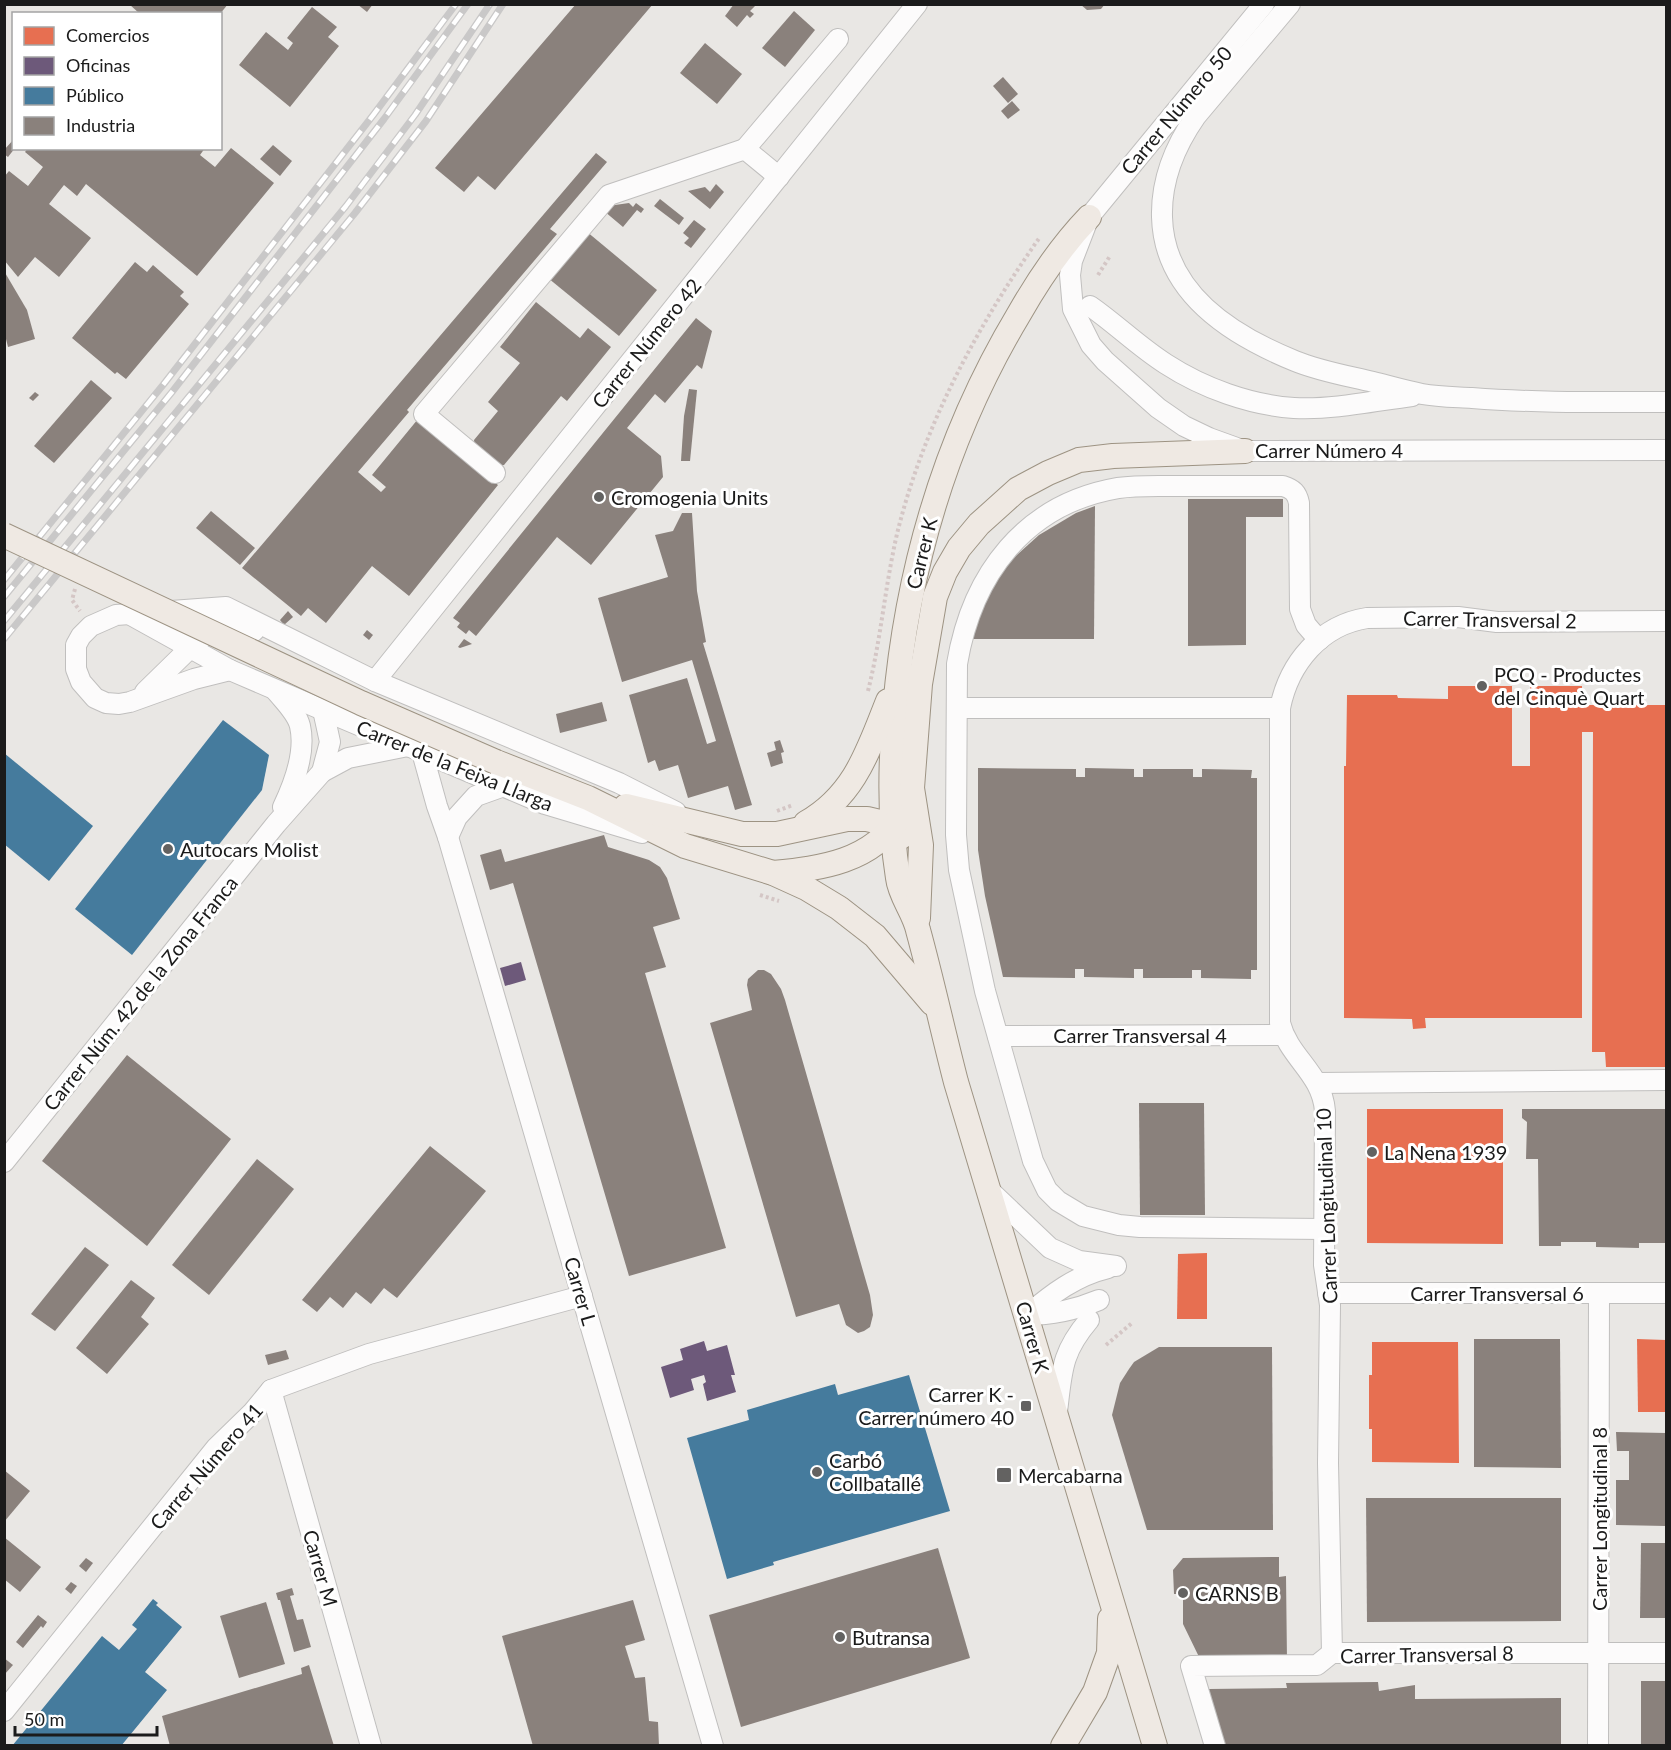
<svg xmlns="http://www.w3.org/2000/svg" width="1671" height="1750" viewBox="0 0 1671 1750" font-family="Lato,sans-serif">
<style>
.shops{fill:#e76f51}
.offices{fill:#6d597a}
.public{fill:#457b9d}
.industry{fill:#8a817c}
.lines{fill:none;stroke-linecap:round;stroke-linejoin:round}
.minor-casing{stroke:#c0bfbe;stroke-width:22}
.major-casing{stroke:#9d9383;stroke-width:26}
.path{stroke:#d4c6c5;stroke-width:4;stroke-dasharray:3 3;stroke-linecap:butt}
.minor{stroke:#fcfbfb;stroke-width:20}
.major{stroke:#efe9e3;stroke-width:24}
.rail-casing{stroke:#c9c8c8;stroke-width:7}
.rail{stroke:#fff;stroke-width:4.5;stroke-dasharray:14;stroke-linecap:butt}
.major-bridge-casing{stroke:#9d9383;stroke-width:26;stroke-linecap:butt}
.major-bridge{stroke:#efe9e3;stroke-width:24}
.poi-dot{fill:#636261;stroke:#fff;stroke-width:2}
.labels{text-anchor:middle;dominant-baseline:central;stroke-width:6;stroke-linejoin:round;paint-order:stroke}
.street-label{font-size:20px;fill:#1b1b1b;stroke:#fff}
.poi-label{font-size:20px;fill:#1b1b1b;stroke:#fff;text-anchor:start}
</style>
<rect width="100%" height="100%" fill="#e9e7e4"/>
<!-- shops -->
<g class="shops">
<polygon points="1448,686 1512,686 1512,766 1530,766 1530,686 1582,686 1582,705 1666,705 1666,1067 1606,1067 1605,1052 1592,1052 1593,732 1582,732 1582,1018 1425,1018 1426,1028 1413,1029 1412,1019 1344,1018 1344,766 1346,766 1347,695 1397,695 1398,698 1448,699"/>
<polygon points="1367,1109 1503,1109 1503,1244 1367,1243"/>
<polygon points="1207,1253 1207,1319 1177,1319 1178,1254"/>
<polygon points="1637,1339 1666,1340 1666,1412 1638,1412"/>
<polygon points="1372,1342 1458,1342 1459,1463 1372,1462 1372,1429 1369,1429 1369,1375 1372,1375"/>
</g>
<!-- offices -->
<g class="offices">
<polygon points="521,962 526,980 505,986 500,968"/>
<polygon points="704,1341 707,1351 727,1345 735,1375 731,1375 736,1392 707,1401 703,1384 706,1382 704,1375 691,1379 694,1390 670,1398 661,1367 683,1360 680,1349"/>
</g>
<!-- public -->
<g class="public">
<polygon points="223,720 269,755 262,790 132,955 75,909"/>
<polygon points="4,753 93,826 49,881 4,844"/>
<polygon points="909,1375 950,1511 773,1562 774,1565 727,1579 687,1438 749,1420 747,1410 835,1384 838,1395"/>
<polygon points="153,1599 158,1603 156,1605 182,1627 145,1672 167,1690 121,1746 12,1746 102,1636 119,1650 137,1629 132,1625"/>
</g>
<!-- industry -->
<g class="industry">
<polygon points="129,4 228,4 220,14 140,14"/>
<polygon points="357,4 373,4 367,12"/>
<polygon points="576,4 653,4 495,190 478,176 464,192 435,168"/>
<polygon points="734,4 755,6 750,11 754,14 750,18 747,15 737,27 725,16"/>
<polygon points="1080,4 1105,4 1101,9 1087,10"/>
<polygon points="312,7 337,27 328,37 339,46 290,107 239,65 266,32 288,50 293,43 287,38"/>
<polygon points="794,11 815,30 785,67 762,48"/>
<polygon points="705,43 742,74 717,104 680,73"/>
<polygon points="1003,77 1018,94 1008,103 993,86"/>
<polygon points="1012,101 1020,110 1008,119 1001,111"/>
<polygon points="14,139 14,148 15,148 8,157 4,154 4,150"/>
<polygon points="273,145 292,161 280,176 260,159"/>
<polygon points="28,148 205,148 200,155 215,167 231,148 274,183 197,276 86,184 77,196 64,185 49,204 91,238 59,277 35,257 18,277 4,260 4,177 9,171 28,186 43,167 25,152"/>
<polygon points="596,153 607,162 550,229 557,234 407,410 409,412 358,472 381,492 386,487 372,475 418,419 498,485 409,596 372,566 326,623 308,608 301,616 242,568"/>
<polygon points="716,184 724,192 710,209 688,191 705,187 710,192"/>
<polygon points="660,199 684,218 679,225 654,206"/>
<polygon points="629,203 633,207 636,203 644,209 641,213 637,210 623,227 604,211 608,206"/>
<polygon points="694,220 706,229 691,248 684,243 689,238 683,233"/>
<polygon points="586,231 657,290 619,336 548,278"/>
<polygon points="135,262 147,272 153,265 184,292 180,296 189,304 126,379 117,372 115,374 72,338"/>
<polygon points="4,271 27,310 35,339 8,347 4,331"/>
<polygon points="536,302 580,338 588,328 611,347 567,401 561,396 504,465 498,466 475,448 474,440 498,411 488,402 520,363 500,347"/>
<polygon points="696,318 712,331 702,369 697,365 665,403 655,394 627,428 661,456 663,477 591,565 557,537 476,636 469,630 466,634 457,627 460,623 453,618"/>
<polygon points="91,380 112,398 54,463 34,446"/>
<polygon points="689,389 697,390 690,461 681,461 684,416"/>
<polygon points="35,392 39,395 33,401 29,398"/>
<polygon points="1188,499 1283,499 1283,517 1246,517 1246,645 1188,646"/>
<polygon points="1095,506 1094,639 973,639 979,615 998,577 1009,562 1039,535 1076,513"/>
<polygon points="211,511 255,548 240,565 196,528"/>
<polygon points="682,513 692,513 697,591 706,642 703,643 752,805 735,810 728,786 688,798 678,765 659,771 655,760 648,763 629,695 687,678 707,744 716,741 692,660 622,682 598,598 668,577 655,535 673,531"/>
<polygon points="288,611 293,617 284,625 280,620"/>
<polygon points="367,630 373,635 369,640 363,635"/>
<polygon points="464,639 472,644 460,648 458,647"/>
<polygon points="602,702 607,721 560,733 556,714"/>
<polygon points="780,740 784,752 781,753 783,763 771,767 767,753 776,750 774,742"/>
<polygon points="978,768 1076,769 1076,777 1085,777 1085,768 1134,769 1134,777 1143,777 1143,769 1193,769 1193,777 1202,777 1202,769 1252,770 1251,778 1257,778 1257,970 1251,970 1251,979 1201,978 1201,970 1192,970 1192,978 1143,978 1143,969 1134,969 1134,978 1084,977 1084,969 1075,969 1075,978 1003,977 985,896 978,850"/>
<polygon points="604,835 608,847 649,860 660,867 667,878 680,919 653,927 666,967 645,973 726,1248 629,1276 513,883 490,890 480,855 501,849 505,862"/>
<polygon points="758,970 764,970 771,974 781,989 785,1000 870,1295 873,1315 870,1327 864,1331 858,1333 846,1325 839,1304 796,1317 710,1023 752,1010 747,985 748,979"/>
<polygon points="127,1055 231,1139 147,1246 42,1161"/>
<polygon points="1139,1103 1204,1103 1205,1215 1140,1215"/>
<polygon points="1522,1109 1666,1109 1666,1243 1639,1243 1639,1248 1596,1247 1596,1242 1561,1242 1561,1246 1539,1246 1538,1159 1526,1159 1527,1122 1522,1118"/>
<polygon points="430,1146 486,1191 397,1298 384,1288 371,1304 356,1292 343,1308 330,1297 317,1312 302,1300"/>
<polygon points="257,1159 294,1189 209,1295 172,1265"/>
<polygon points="85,1247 109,1265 55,1331 31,1314"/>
<polygon points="131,1280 155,1298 141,1317 149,1324 107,1374 76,1348"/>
<polygon points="1474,1339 1560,1339 1561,1468 1474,1467"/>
<polygon points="1159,1347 1272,1347 1273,1530 1147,1530 1112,1415 1120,1383 1129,1369 1134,1362"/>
<polygon points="286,1350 289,1359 268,1365 265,1355"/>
<polygon points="1616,1432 1666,1433 1666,1526 1616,1525 1616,1480 1629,1480 1629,1451 1617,1451"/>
<polygon points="4,1470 30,1491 4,1522"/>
<polygon points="1366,1498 1561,1498 1561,1621 1367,1622"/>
<polygon points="4,1537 41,1567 20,1592 4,1579"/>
<polygon points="1641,1543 1666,1543 1666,1618 1640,1618"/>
<polygon points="938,1548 970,1658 741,1727 709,1615"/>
<polygon points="1279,1557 1279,1577 1286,1576 1287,1661 1201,1661 1183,1624 1183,1594 1174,1594 1173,1570 1183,1558"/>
<polygon points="86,1558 93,1563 86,1572 79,1566"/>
<polygon points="71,1582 77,1586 71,1594 65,1589"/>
<polygon points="292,1588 294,1595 290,1596 297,1620 303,1619 311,1647 294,1652 280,1600 278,1600 276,1593"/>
<polygon points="633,1600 645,1640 625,1646 635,1678 645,1677 649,1721 658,1722 659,1746 533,1746 502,1636"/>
<polygon points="266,1602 285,1664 239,1678 220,1616"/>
<polygon points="38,1615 47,1622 43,1628 41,1626 23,1648 16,1642"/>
<polygon points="4,1658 13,1665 4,1675"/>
<polygon points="309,1665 334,1746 170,1746 162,1716 302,1674 301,1668"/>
<rect x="1641" y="1681" width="25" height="65"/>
<polygon points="1378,1682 1379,1691 1415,1685 1415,1699 1561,1698 1561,1746 1220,1746 1209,1711 1209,1689 1287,1688 1286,1683"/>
</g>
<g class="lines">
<!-- minor casing -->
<g class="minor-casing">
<g id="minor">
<polyline points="1264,4 1089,217 1072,261 1070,275 1073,309 1091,345 1105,361 1158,408 1184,426 1209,438 1245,451 1666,450"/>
<path d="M1290 4 1196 116C1175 146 1161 180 1162 217 1164 293 1231 335 1295 361 1319 371 1348 376 1373 382 1389 386 1406 391 1422 394 1438 397 1455 397 1472 398 1536 403 1601 402 1666 402"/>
<polyline points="745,149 838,39"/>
<path d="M1090 306C1116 324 1139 347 1166 364 1203 388 1250 405 1294 408 1333 410 1374 401 1412 396"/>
<polyline points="495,473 424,414 609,195 745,149 779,177"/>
<polyline points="129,614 230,670 323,710 545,804 642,833"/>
<path d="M1319 640 1306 625 1300 609 1299 503C1297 493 1293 489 1283 486 1248 486 1213 486 1178 486 1158 486 1138 485 1118 488 1025 504 972 574 957 664L956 835 959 870 985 991 1033 1161 1047 1190 1058 1201 1083 1216 1119 1225 1140 1227 1325 1229"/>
<polyline points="230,670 194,679 130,702 119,704 106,703 95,698 81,682 76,669 76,645 81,636 91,626 116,615 226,607 375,681 619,783 676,812"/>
<polyline points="375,681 917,4"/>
<path d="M276 691C284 701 297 713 300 726 306 752 294 784 283 807"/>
<polyline points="145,692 190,648 220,622 254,631"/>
<polyline points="957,708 1280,708"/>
<polyline points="422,752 437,806 448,837 713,1746"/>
<polyline points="322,772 348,758 408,746"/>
<polyline points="448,837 457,817 476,796 504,786"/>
<polyline points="998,1036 1283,1035"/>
<polyline points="1317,1083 1666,1080"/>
<polyline points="4,1162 276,824 322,772 330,742 323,710"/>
<polyline points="990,1191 1050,1248 1079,1261 1116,1266"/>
<polyline points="1328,1293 1666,1293"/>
<path d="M1027 1315C1052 1294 1075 1276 1108 1268"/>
<path d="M1027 1315C1053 1315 1075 1310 1099 1300"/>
<polyline points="271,1390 371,1746"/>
<path d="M1057 1412C1062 1371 1061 1353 1089 1320"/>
<path d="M1332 1653 1328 1463 1330 1305 1324 1265 1325 1111C1322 1073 1289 1058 1280 1023V708C1289 663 1321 625 1367 618L1458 617 1497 622 1666 621"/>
<polyline points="4,1711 216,1448 252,1413 271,1390 369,1354 582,1296"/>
<polyline points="1215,1746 1191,1666 1317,1665 1332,1653 1666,1653"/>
<polyline points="1598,1746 1599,1293"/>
</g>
</g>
<!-- major casing -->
<g class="major-casing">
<g id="major">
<path d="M1089 217C1061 246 1039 279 1019 314 947 434 907 569 895 708 890 765 889 821 898 878 900 896 914 912 918 930 932 981 943 1032 956 1082L1155 1746"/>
<polyline points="496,762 588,798 685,846 773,873 806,888 839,908 875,936 932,1003"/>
<polyline points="626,806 742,834 777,834 847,819 867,819 884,823 893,828 901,837"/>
<path d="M806 823C855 795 868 751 888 701"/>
<path d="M773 873C822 868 871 862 900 817"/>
<polyline points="918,918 921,845 912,788 920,684 935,597 945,572 959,548 979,524 1018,489 1048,473 1079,460 1113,456 1245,451"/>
<polyline points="1063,1746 1095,1692 1109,1653 1110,1619"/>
</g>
</g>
<!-- path -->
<g class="path">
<polyline points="1098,275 1110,256"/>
<polyline points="75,589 72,600 80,611"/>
<path d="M868 691C881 639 885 586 897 534 923 427 977 326 1040 237"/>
<polyline points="777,811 793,805"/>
<polyline points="760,895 779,901"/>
<polyline points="1106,1345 1132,1323"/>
</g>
<!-- minor -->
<use href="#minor" class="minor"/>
<!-- major -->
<use href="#major" class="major"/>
<!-- rail casing -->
<g class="rail-casing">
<g id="rail">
<polyline points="4,580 163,385 374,114 456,4"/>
<polyline points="4,597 172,392 384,119 468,4"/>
<polyline points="4,621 346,206 415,115 490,4"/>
<polyline points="4,639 355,213 426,121 503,4"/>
</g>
</g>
<!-- rail -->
<use href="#rail" class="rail"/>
<!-- major-bridge casing -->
<g class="major-bridge-casing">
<polyline id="major-bridge" points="4,535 361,703 496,762"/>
</g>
<!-- major-bridge -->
<use href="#major-bridge" class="major-bridge"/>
</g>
<!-- markers -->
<g class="poi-dot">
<circle cx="599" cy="497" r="6"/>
<circle cx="1482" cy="686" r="6"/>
<circle cx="168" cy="849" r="6"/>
<circle cx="1372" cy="1152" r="6"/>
<rect x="1020" y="1400" width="12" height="12" rx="3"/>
<circle cx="817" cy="1472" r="6"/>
<rect x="996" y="1467" width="16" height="16" rx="3"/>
<circle cx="1183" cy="1593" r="6"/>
<circle cx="840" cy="1637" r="6"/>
</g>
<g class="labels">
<!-- street labels -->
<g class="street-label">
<text transform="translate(1176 110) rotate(-50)">Carrer Número 50</text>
<text transform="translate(646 343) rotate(-51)">Carrer Número 42</text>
<text x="1329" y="450">Carrer Número 4</text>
<text transform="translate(921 553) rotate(-76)">Carrer K</text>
<text transform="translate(1490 619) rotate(1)">Carrer Transversal 2</text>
<text transform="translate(455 765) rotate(22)">Carrer de la Feixa Llarga</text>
<text transform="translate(140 993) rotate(-51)">Carrer Núm. 42 de la Zona Franca</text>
<text x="1140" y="1035">Carrer Transversal 4</text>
<text transform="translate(1326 1206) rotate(-92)">Carrer Longitudinal 10</text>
<text transform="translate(581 1291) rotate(74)">Carrer L</text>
<text x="1497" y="1293">Carrer Transversal 6</text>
<text transform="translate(1033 1337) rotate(74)">Carrer K</text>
<text transform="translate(206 1466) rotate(-49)">Carrer Número 41</text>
<text transform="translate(1599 1519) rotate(-90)">Carrer Longitudinal 8</text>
<text transform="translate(321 1568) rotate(74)">Carrer M</text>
<text transform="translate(1427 1654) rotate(-1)">Carrer Transversal 8</text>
</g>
<!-- poi labels -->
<g class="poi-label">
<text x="611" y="497">Cromogenia Units</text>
<text x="1494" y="674">PCQ - Productes<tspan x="1494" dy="23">del Cinquè Quart</tspan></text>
<text x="180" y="849">Autocars Molist</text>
<text x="1384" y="1152">La Nena 1939</text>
<text x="1014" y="1394" text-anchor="end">Carrer K -<tspan x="1014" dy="23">Carrer número 40</tspan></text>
<text x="829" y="1460">Carbó<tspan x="829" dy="23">Collbatallé</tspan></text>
<text x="1018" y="1475">Mercabarna</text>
<text x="1195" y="1593">CARNS B</text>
<text x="852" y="1637">Butransa</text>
</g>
</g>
<!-- border -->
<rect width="1671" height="1750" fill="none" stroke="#1b1b1b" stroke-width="12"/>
<!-- legend -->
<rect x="12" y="12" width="210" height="138" fill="#ffffff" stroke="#a4a4a4" stroke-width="1.5"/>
<rect x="24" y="27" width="30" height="18" fill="#e76f51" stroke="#a4a4a4" stroke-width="1.5"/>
<text x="66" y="42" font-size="18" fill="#1b1b1b">Comercios</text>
<rect x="24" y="57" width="30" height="18" fill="#6d597a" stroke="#a4a4a4" stroke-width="1.5"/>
<text x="66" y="72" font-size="18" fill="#1b1b1b">Oficinas</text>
<rect x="24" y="87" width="30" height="18" fill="#457b9d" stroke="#a4a4a4" stroke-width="1.5"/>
<text x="66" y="102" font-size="18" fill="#1b1b1b">Público</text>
<rect x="24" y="117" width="30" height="18" fill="#8a817c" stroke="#a4a4a4" stroke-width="1.5"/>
<text x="66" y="132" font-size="18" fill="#1b1b1b">Industria</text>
<!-- scale -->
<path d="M15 1726v9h142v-9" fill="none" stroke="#1b1b1b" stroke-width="3"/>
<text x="24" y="1726" font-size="18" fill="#1b1b1b" stroke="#ffffff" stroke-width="4.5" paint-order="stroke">50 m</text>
</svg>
